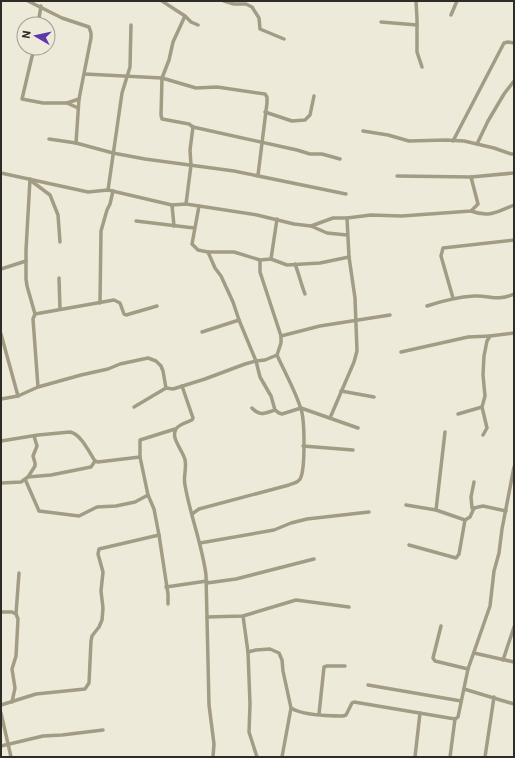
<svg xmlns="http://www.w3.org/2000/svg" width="515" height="758" viewBox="0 0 515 758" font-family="Roboto,sans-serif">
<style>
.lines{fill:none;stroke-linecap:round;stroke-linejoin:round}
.minor{stroke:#a39c85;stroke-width:3.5}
</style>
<rect width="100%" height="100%" fill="#eeeada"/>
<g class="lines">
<!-- minor -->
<g class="minor">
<polyline points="28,1 62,18 89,27 91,33 91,38 79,99 76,143"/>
<polyline points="162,1 185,16 191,22 198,25"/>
<polyline points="224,1 234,4 246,4 252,7 259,18 260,29 284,39"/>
<polyline points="416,1 417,19 417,52 422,67"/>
<polyline points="451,15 457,1"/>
<polyline points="185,16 173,42 169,60 162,78 161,115 162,119 189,124 193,127 297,150 310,154 322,154 340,159"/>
<polyline points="381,22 417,25"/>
<polyline points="38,24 41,6"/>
<polyline points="34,48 22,99 43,103 67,103 79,99"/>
<polyline points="85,74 162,78 196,88 217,87 265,94 267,97 267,103 258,175"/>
<polyline points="67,103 78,108"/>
<polyline points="265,112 292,121 305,120 310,115 314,96"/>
<polyline points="363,131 388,135 409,141 446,140 464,141 494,148 511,154 514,154"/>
<polyline points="49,139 76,143 113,153 145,159 234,171 346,194"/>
<polyline points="453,141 504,43 508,42 514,43"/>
<polyline points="477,144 488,121 504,94 514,81"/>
<polyline points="1,173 88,192 108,190 172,205 186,204 257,215 294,224 311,226 327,233 347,235"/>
<polyline points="397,176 471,177 514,173"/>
<polyline points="30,179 26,250 26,279 27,286 35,314 33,319 38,387"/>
<polyline points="30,180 50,195 58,215 60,242"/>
<polyline points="108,190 122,93 130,67 131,25"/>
<polyline points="186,204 191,165 190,150 193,127"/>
<polyline points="172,205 174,226"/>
<polyline points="199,206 192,244 198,250 208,252 234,252 260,260 271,259 287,265 320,263 349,257"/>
<path d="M471 211C489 218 497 212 514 205"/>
<polyline points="136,221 194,228"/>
<polyline points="311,226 333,218 347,218"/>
<polyline points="208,252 215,268 221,276 233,302 239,320 256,361 260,377 271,396 275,410 279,413 282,414 301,408 358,428"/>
<polyline points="271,259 277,219"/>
<path d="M295 264C299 274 301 284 305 294"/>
<polyline points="1,269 26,261"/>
<polyline points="59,278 60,309"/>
<polyline points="453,298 441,256 443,248 514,240"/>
<polyline points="100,303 101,231 107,210 110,204 113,191"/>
<path d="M427 306C442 301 457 297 474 296 490 295 496 302 514 294"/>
<polyline points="35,314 114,300 120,303 124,314 126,315 157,306"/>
<polyline points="202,332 239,320"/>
<polyline points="1,334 18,396"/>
<polyline points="281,336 320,326 390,315"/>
<polyline points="401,352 468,337 490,336"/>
<path d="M182 386 193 418 192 420C187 422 178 425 176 429 170 438 184 452 185 460 187 468 183 477 185 485 190 515 202 544 206 575L209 705 214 744 213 757"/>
<polyline points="341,391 374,397"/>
<polyline points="1,399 18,396 38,387 81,375 108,369 120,364 148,358 156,361 161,366 163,371 166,388 173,389 205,379 245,364 256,361 265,360 277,355 281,343 281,336 260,272 260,260"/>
<polyline points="134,407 166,388"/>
<path d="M252 408C260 417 265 413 275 410"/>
<polyline points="458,414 482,407"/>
<polyline points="330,418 354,362 357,351 355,298 349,257 347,218 371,215 402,216 471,211 478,204 471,177"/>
<polyline points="445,432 436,510 465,520 470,517 474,508"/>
<polyline points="483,435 487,428 482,407 485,396 483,375 484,356 487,341 490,336 514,333"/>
<path d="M1 441 38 435 70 432C81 434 89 452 95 461L98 462 140 457"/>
<polyline points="303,446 353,450"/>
<polyline points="28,477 51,475 91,467 95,461"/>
<polyline points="25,479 39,511 79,516 97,507 116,506 135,502 148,495"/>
<polyline points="474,482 471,497 472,508 474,508 483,506 506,511"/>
<polyline points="1,483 21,482 28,477 35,466 35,463 33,456 37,446 34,436"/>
<polyline points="406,505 436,510"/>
<path d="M192 514 199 509 289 485C294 483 300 482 301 477 305 466 305 421 301 409 295 390 285 373 277 355"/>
<polyline points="200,543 274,530 291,523 307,519 369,512"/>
<polyline points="409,545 456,558 459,554 465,520"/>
<polyline points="207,583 236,579 314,559"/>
<polyline points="166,587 207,581"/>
<polyline points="168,604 168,594 159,535 154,509 148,495 140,457 140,440 175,429"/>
<polyline points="1,612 12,612 16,614 18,619 16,656 12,669 15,688 12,702"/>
<polyline points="16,614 19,573"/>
<polyline points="243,616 248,652 250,704 249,732 257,757"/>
<polyline points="207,617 243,616 296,600 349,607"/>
<polyline points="441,626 433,658 435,661 468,669"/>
<polyline points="248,652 256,650 270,649 279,653 282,660 283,671 291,708 282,757"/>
<polyline points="474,653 514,662"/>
<polyline points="503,660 514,627"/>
<polyline points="368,685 461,701"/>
<polyline points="464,689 514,704"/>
<polyline points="1,705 36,694 85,689 89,683 91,641 92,636 99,627 102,620 103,608 101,591 103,572 98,554 99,549 159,535"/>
<path d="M291 708C302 715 329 716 343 716L346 715 352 703 354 702 455 719"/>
<polyline points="1,713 11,757"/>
<polyline points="319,714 324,667 327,666 345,666"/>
<polyline points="1,746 43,736 62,735 103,730"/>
<polyline points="415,757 420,713"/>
<polyline points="450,757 455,719 458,717 468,669 490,606 494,571 499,553 502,529 514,467"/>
<polyline points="485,757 494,697"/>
</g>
</g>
<!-- border -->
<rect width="515" height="758" fill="none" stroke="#2e2c26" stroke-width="4"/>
<!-- north arrow -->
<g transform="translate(36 36) rotate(279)"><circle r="19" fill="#eeeada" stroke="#a19e92"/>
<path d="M0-3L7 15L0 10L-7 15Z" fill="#5e37af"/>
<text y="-6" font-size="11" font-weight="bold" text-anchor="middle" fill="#2e2c26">N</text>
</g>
</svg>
